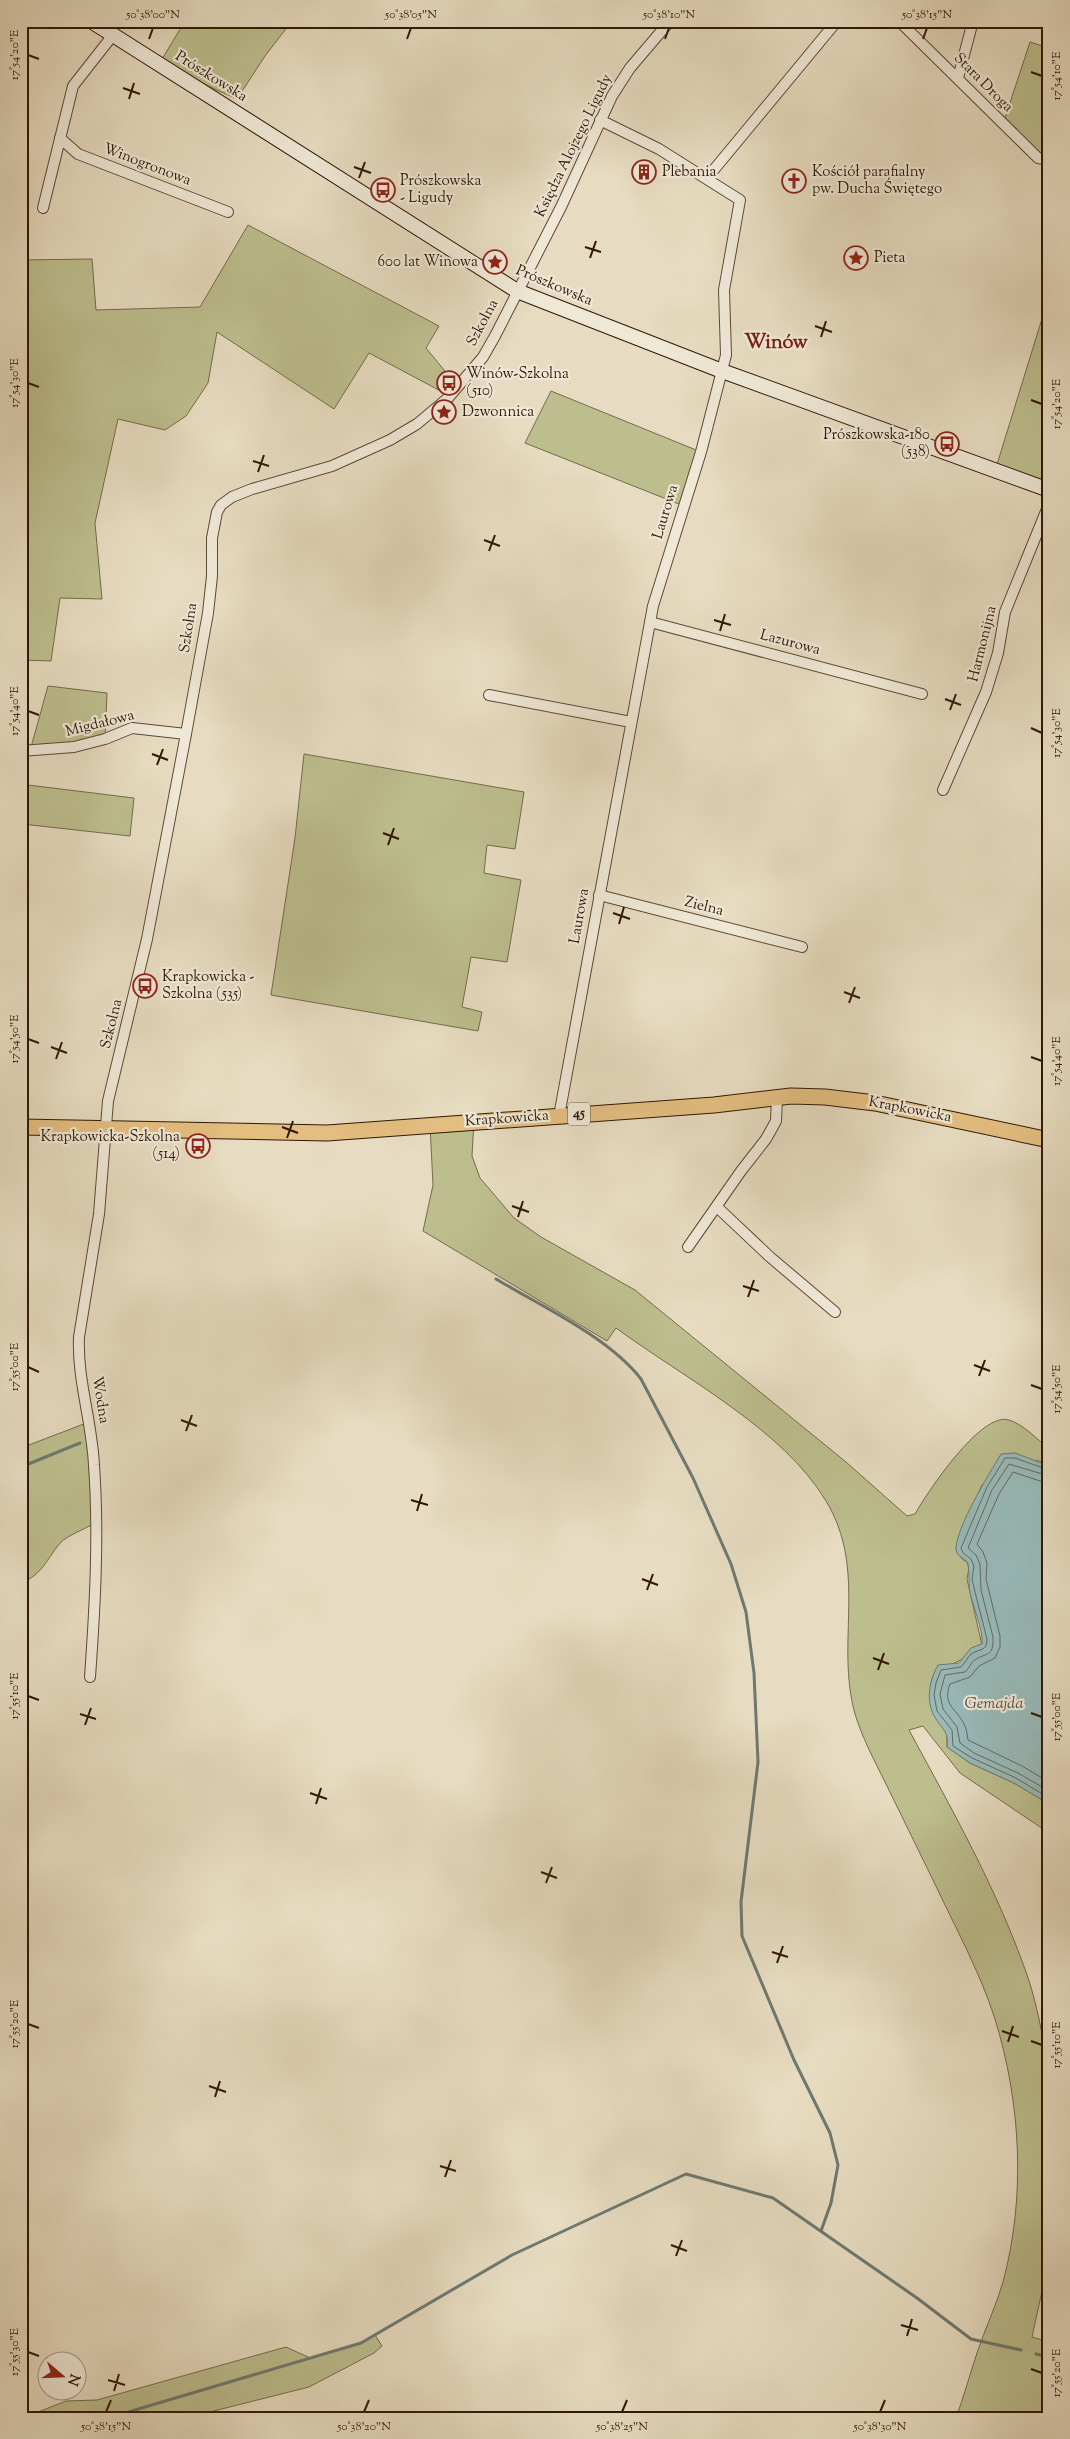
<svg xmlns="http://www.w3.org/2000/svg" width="1070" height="2439" viewBox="0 0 1070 2439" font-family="'Sorts Mill Goudy',serif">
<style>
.green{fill:#bdbe8e;stroke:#766a4a}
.water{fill:#98bab9;stroke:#6e7971}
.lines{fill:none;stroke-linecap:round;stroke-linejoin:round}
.shore{stroke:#64685f;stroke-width:1}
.stream{stroke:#6e7971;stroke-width:3}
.street-casing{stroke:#5e4834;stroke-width:12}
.secondary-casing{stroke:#301705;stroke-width:16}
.primary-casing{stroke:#301705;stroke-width:17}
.street{stroke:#efe8d7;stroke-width:10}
.secondary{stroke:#efe8d7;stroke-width:14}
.primary{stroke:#e4be80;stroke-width:15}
.ticks{fill:none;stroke:#301705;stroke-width:2}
.labels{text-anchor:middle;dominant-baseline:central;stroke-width:4.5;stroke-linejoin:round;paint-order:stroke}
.shield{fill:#efe8d7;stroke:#695644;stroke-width:1}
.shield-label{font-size:14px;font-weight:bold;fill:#301705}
.street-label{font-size:15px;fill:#301705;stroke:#efe8d7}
.poi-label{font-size:15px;fill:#301705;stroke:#efe8d7;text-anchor:start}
.water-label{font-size:16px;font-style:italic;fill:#545044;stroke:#efe8d7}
.district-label{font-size:20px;font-weight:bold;fill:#7a1f14;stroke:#efe8d7}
.neatline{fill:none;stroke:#301705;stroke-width:2}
.ticks-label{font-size:12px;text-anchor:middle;fill:#301705}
</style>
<rect width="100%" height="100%" fill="#e7dcc1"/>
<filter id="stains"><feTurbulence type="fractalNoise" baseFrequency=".004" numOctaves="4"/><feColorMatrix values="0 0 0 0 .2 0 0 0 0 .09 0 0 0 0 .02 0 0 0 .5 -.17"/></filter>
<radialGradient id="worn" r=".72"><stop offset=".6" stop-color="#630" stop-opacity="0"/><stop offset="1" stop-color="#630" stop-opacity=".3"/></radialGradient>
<!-- green -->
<g class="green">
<polygon points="185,21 292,21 265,56 237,99 159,64"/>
<polygon points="1030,42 1049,48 1049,160 1038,158 1003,124"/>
<polygon points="248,225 439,326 426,348 458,387 450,396 369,353 334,409 217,332 208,383 186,416 165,430 118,419 95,523 102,599 60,598 51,661 21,660 21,260 92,259 96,310 200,307"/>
<polygon points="1049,296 1049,490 995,471"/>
<polygon points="551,391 701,452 684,506 525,443"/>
<polygon points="48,686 107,693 105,739 30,751"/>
<polygon points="304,754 524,792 515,849 487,845 484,873 521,880 507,962 471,957 462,1007 482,1012 478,1031 271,995 295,838"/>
<polygon points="28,785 134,798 130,836 22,824"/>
<path d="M474 1121 472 1156 480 1178 514 1218 541 1237 635 1290 846 1462 907 1516 915 1514C927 1493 981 1411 1009 1420 1023 1424 1038 1440 1049 1449V1466L1037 1460 982 1485 959 1536 956 1549 962 1559 967 1562 969 1568 967 1579 982 1645C967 1658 951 1665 934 1673 926 1696 931 1715 947 1732V1747L970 1763 1014 1783 1049 1804V1833L960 1773 923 1726 909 1730C951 1808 996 1887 1026 1972 1037 2002 1042 2036 1049 2067V2259L1032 2337 1049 2342V2418H956C964 2396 970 2374 977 2353 985 2329 996 2306 1003 2282 1026 2196 1021 2104 995 2019 980 1972 955 1927 934 1882 918 1849 901 1815 885 1782 874 1760 862 1737 855 1714 835 1642 868 1570 826 1501 783 1429 684 1378 616 1328L607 1341 423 1231 433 1185 430 1125Z"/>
<path d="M89 1422 95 1523C85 1529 68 1535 60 1543 47 1559 42 1575 21 1583V1448Z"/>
<polygon points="375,2335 382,2346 374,2353 309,2387 186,2418 23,2418 66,2401 97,2400 286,2347 310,2358 361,2343"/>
</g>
<!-- water -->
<path class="water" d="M1015 1453 1049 1466V1804L1014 1783 970 1763 947 1747C949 1732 943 1730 936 1719 925 1703 929 1681 938 1665L959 1663 971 1648 982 1644C983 1628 973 1608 970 1592 968 1586 970 1565 967 1562 963 1556 956 1557 956 1548 957 1526 989 1474 1001 1454Z"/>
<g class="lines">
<!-- shore -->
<g class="shore">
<path d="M1049 1470 1015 1458H1005L987 1487 961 1548 963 1553 971 1559 974 1566 972 1579 975 1592 987 1639C987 1652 980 1648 971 1654 967 1658 965 1663 961 1667L941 1670 936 1683 934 1695 937 1711 952 1730 953 1746 972 1758 1016 1778 1049 1798"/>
<path d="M1049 1476 1009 1464 992 1490 968 1548 976 1555 980 1564 981 1590 993 1637C994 1658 986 1652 975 1660 971 1662 969 1669 965 1672L945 1675 940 1694 943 1709 957 1727 960 1743 974 1753 1018 1773 1049 1791"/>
<path d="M1049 1484 1013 1472 999 1494 977 1544 983 1552 987 1563 986 1579 1000 1636V1647L995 1658 979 1666 970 1677 950 1684C942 1705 956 1708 964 1724 967 1729 967 1735 968 1740L1022 1766 1049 1782"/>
</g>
<!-- stream -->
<g class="stream">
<path d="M496 1279C543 1307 608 1337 641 1379L693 1478 731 1564 746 1612 754 1673 758 1762 741 1902 742 1936 794 2060 830 2133 838 2165 831 2203 821 2231"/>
<polyline points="21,1467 80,1443"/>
<polyline points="1036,2354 1049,2357"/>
<polyline points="108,2418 361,2343 512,2255 686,2174 773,2198 917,2298 971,2339 1021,2350"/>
</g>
<!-- street casing -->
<g class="street-casing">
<g id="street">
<polyline points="899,21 1038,158 1049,160"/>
<polyline points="958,78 973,21"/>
<polyline points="60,138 78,154 228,212"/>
<polyline points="707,178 837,21"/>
<polyline points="43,208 73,86 113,35"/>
<polyline points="650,622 922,694"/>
<polyline points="489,695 631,722"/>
<polyline points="21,751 74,747 105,739 132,728 186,734"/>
<polyline points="943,790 986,692 998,653 1005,612 1049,504"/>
<polyline points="599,895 802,947"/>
<polyline points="559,1116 653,606 701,452 726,355 724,290 740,200 659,149 600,120"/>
<polyline points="717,1207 770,1257 835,1312"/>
<polyline points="688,1247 741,1171 766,1139 776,1121 777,1098"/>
<path d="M90 1677C95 1607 99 1535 94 1465 92 1422 77 1379 79 1337L99 1214 108 1101 147 939 186 734 208 613 212 576V538L217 512 221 505 232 497 252 489 332 466 390 440 417 424 448 398 483 357 495 336 561 207 612 96 630 68 670 21"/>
</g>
</g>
<!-- secondary casing -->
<g class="secondary-casing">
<polyline id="secondary" points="91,21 517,291 722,371 1049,490"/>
</g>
<!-- primary casing -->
<g class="primary-casing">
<polyline id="primary" points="21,1127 327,1133 714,1105 791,1096 825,1097 875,1103 1049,1140"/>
</g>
<!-- street -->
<use href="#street" class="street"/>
<!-- secondary -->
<use href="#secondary" class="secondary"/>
<!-- primary -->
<use href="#primary" class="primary"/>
</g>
<!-- ticks -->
<path class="ticks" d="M149 39 153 28M407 39 411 28M665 39 669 28M923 39 927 28M28 55 39 59M1031 72 1042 76M123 88 140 94M129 99 134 83M354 167 371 173M359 178 365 162M585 247 601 252M590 258 596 241M815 326 832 332M821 337 826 321M28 383 39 387M1031 400 1042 404M253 461 269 466M258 472 264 455M484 540 500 546M489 551 495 535M714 620 731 625M720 631 725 614M945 699 961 705M950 710 956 694M28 711 39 715M1031 728 1042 733M152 754 168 760M157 765 163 749M383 833 399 839M388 845 394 828M613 913 630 919M619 924 624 907M844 992 860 998M849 1003 855 987M28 1039 39 1043M51 1047 67 1053M1031 1057 1042 1061M56 1059 62 1042M282 1127 298 1133M287 1138 293 1121M512 1206 529 1212M518 1217 523 1201M743 1286 759 1291M748 1297 754 1280M974 1365 990 1371M28 1367 39 1372M979 1376 985 1360M1031 1385 1042 1389M181 1420 197 1426M186 1431 192 1415M411 1500 428 1505M417 1511 422 1494M642 1579 658 1585M647 1590 653 1574M873 1658 889 1664M878 1670 884 1653M28 1696 39 1700M1031 1713 1042 1717M80 1714 96 1719M85 1725 91 1708M310 1793 327 1799M316 1804 321 1788M541 1872 557 1878M546 1883 552 1867M772 1952 788 1957M777 1963 783 1946M28 2024 39 2028M1002 2031 1019 2037M1031 2041 1042 2045M1008 2042 1013 2026M209 2086 226 2092M215 2097 220 2081M440 2166 456 2171M445 2177 451 2160M671 2245 687 2251M676 2256 682 2240M901 2325 918 2330M907 2336 912 2319M28 2352 39 2356M1031 2369 1042 2373M108 2380 125 2385M114 2391 119 2374M106 2412 111 2400M364 2412 369 2400M622 2412 627 2400M880 2412 885 2400"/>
<!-- icons -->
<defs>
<g id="building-ring" transform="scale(1.25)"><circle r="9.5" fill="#efe8d7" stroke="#8f2418" stroke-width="1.5"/><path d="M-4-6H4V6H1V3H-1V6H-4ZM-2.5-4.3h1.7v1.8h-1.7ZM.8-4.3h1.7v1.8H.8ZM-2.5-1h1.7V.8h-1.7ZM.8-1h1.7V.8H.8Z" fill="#8f2418"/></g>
<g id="church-ring" transform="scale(1.25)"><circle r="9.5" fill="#efe8d7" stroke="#8f2418" stroke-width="1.5"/><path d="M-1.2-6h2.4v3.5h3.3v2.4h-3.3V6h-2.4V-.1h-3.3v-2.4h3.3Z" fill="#8f2418"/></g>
<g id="bus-ring" transform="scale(1.25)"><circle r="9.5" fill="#efe8d7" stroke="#8f2418" stroke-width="1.5"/><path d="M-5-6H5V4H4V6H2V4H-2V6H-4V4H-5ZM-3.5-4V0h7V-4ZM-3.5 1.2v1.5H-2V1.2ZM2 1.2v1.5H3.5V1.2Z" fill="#8f2418"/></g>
<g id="sight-ring" transform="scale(1.25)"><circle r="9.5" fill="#efe8d7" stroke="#8f2418" stroke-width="1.5"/><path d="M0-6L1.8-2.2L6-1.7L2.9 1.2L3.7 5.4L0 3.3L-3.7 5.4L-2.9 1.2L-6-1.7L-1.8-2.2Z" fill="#8f2418"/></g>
</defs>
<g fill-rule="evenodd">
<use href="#building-ring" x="644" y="172"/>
<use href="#church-ring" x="794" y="181"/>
<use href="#bus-ring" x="383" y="190"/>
<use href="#sight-ring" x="856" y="258"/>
<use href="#sight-ring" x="495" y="262"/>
<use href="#bus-ring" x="449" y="383"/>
<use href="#sight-ring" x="444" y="412"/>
<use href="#bus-ring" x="947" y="444"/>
<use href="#bus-ring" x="145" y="986"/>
<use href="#bus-ring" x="198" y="1146"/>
</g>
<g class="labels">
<!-- shield labels -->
<rect class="shield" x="568" y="1102.5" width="22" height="23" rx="4"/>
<g class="shield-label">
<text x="579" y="1114">45</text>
</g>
<!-- street labels -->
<g class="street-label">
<text transform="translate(211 77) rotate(32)">Prószkowska</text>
<text transform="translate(983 83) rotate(45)">Stara Droga</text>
<text transform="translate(574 146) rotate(-64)">Księdza Alojzego Ligudy</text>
<text transform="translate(147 165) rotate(21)">Winogronowa</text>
<text transform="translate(554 286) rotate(23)">Prószkowska</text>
<text transform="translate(483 323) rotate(-62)">Szkolna</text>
<text transform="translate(666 512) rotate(-73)">Laurowa</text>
<text transform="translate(189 628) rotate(-81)">Szkolna</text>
<text transform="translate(790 643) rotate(15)">Lazurowa</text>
<text transform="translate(983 644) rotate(-76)">Harmonijna</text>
<text transform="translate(100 724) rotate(-14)">Migdałowa</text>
<text transform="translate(704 907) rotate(14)">Zielna</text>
<text transform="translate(580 916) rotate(-80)">Laurowa</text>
<text transform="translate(112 1024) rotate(-76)">Szkolna</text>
<text transform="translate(910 1110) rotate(11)">Krapkowicka</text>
<text transform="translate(507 1119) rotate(-4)">Krapkowicka</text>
<text transform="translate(100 1400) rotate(81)">Wodna</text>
</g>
<!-- poi labels -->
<g class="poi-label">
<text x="662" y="172">Plebania</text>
<text x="812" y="172">Kościół parafialny<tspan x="812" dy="17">pw. Ducha Świętego</tspan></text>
<text x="400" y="181">Prószkowska<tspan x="400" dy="17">- Ligudy</tspan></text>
<text x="874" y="258">Pieta</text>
<text x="478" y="262" text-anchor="end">600 lat Winowa</text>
<text x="466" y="374">Winów-Szkolna<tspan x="466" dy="17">(510)</tspan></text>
<text x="462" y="412">Dzwonnica</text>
<text x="930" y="435" text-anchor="end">Prószkowska-180<tspan x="930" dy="17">(538)</tspan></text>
<text x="162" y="977">Krapkowicka -<tspan x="162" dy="17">Szkolna (535)</tspan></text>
<text x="180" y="1137" text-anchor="end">Krapkowicka-Szkolna<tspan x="180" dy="17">(514)</tspan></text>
</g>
<!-- water labels -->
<g class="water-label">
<text x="994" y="1704">Gemajda</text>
</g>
<!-- district labels -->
<g class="district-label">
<text x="776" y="343">Winów</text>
</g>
</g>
<!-- margin -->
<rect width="1070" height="2439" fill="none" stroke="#e7dcc1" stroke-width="55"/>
<!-- north arrow -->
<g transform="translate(62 2376) rotate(109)"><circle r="24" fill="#efe8d7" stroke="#a39483"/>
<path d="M0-4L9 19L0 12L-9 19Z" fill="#8f2418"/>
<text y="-8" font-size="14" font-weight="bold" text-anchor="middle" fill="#301705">N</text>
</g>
<rect x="28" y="28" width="1014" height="2384" class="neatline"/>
<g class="ticks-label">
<text x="153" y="18">50°38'00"N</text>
<text x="411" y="18">50°38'05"N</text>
<text x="669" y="18">50°38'10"N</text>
<text x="927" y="18">50°38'15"N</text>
<text transform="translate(14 55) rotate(-90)" y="4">17°54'20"E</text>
<text transform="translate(1056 76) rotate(-90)" y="4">17°54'10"E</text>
<text transform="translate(14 383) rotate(-90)" y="4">17°54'30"E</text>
<text transform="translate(1056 404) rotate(-90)" y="4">17°54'20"E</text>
<text transform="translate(14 711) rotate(-90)" y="4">17°54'40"E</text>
<text transform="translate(1056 733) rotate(-90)" y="4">17°54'30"E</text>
<text transform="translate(14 1039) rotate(-90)" y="4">17°54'50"E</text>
<text transform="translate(1056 1061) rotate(-90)" y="4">17°54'40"E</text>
<text transform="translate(14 1367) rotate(-90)" y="4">17°55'00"E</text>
<text transform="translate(1056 1389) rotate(-90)" y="4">17°54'50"E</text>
<text transform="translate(14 1696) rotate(-90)" y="4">17°55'10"E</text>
<text transform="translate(1056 1717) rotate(-90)" y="4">17°55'00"E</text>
<text transform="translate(14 2024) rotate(-90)" y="4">17°55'20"E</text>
<text transform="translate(1056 2045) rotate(-90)" y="4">17°55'10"E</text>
<text transform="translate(14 2352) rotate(-90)" y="4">17°55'30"E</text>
<text transform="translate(1056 2373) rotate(-90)" y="4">17°55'20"E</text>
<text x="106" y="2430">50°38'15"N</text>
<text x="364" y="2430">50°38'20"N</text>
<text x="622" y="2430">50°38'25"N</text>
<text x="880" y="2430">50°38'30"N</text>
</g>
<rect width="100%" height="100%" filter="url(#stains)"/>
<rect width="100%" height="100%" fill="url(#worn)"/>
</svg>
